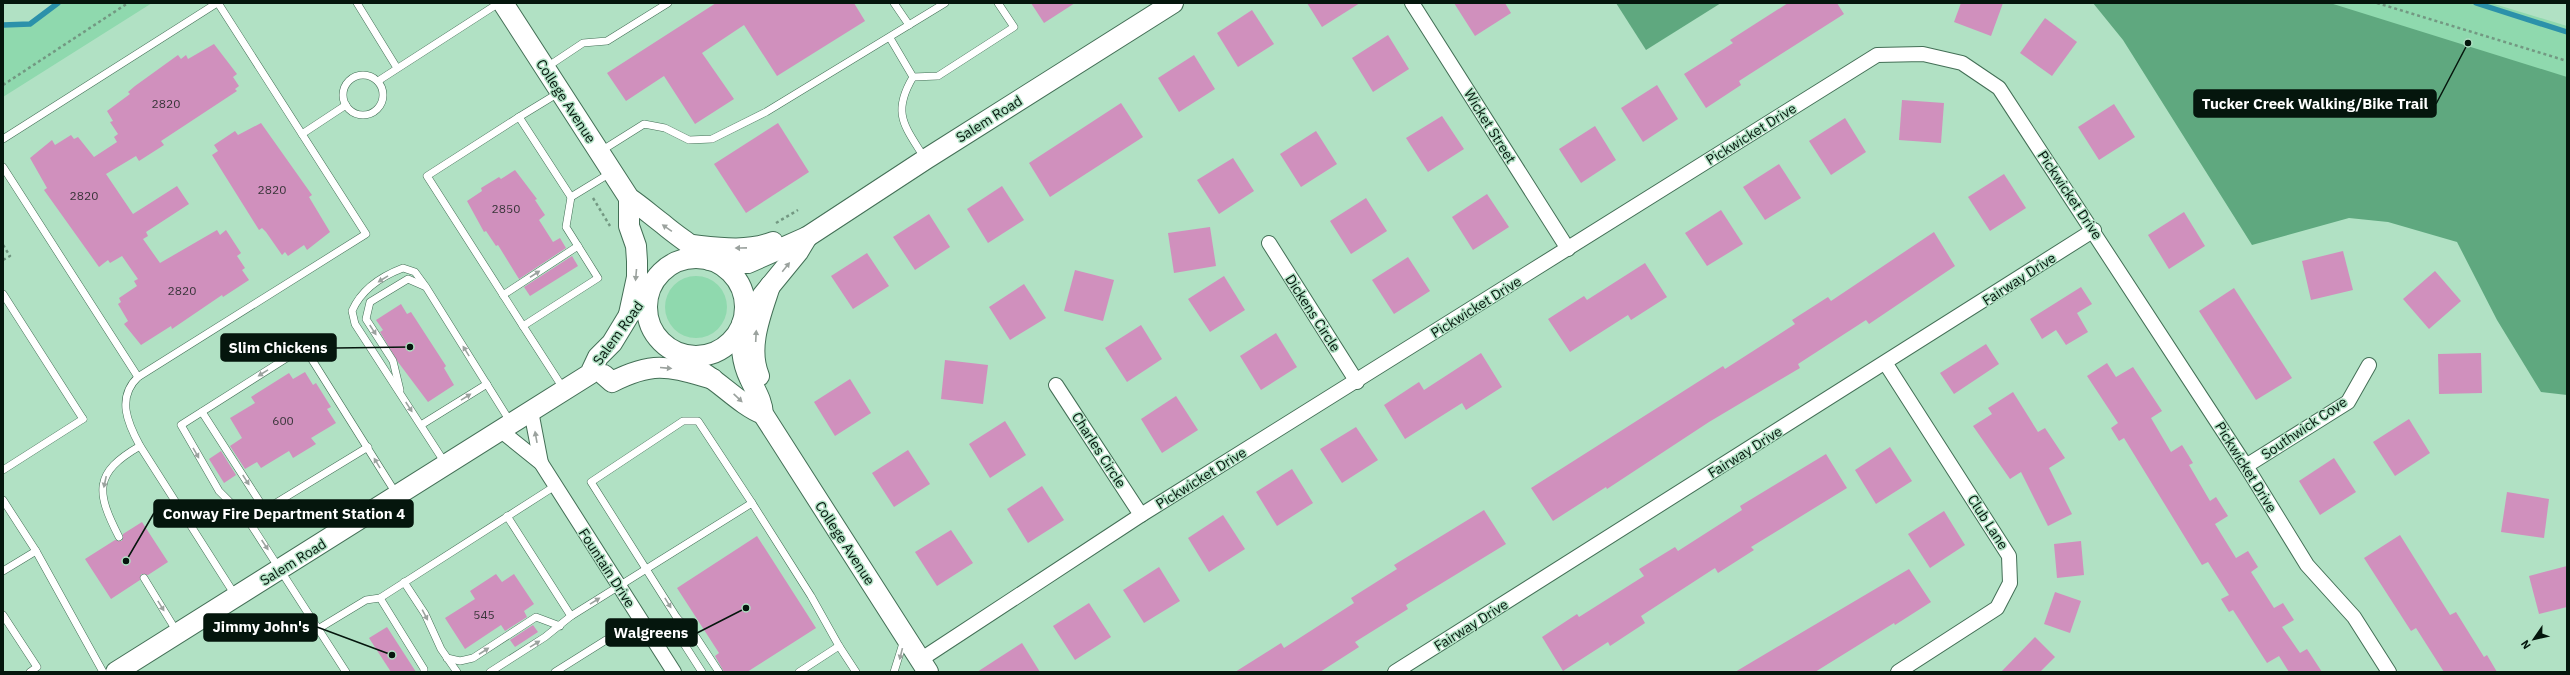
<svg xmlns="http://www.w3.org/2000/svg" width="2570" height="675" viewBox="0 0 2570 675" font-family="'IBM Plex Sans',sans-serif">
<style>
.green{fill:#8fd9ae}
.forest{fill:#5fa87f}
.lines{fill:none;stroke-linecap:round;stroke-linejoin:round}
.stream{stroke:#2c91aa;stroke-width:5.5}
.building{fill:#d090bd}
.lane-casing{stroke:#436f56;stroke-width:8}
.street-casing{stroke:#436f56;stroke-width:16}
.secondary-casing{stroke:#436f56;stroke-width:22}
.path{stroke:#739882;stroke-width:2.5;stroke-dasharray:3 3;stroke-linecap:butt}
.lane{stroke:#fff;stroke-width:7}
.street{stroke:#fff;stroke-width:14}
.secondary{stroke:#fff;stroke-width:20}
.oneway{fill:#9ba29e}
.labels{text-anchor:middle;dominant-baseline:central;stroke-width:3;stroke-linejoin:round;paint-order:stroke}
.number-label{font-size:12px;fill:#383439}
.street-label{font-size:14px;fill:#05160d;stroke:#b1e1c4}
.leader{fill:none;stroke:#05160d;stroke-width:1.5}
.callout-dot{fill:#05160d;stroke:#b1e1c4;stroke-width:1.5}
.callout{fill:#05160d;stroke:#05160d;stroke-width:1.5}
.callout-label{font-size:15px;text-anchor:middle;font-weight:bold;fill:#fff}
</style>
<rect width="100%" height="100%" fill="#b1e1c4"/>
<!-- green -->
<g class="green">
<polygon points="58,3 152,3 3,97 3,25 30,24"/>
<polygon points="2234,3 2491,3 2567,26 2567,98"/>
<circle cx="696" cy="307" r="31"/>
</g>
<!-- forest -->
<g class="forest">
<polygon points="1616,3 1721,3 1646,50"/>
<polygon points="2093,3 2330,3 2567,77 2567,395 2541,392 2497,320 2457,242 2388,222 2349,218 2252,245 2123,40"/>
</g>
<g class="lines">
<!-- stream -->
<g class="stream">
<polyline points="2476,3 2567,32"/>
<polyline points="3,25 30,24 58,3"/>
</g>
</g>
<!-- building -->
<g class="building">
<polygon points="716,3 854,3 865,21 777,76 744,25 702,53 734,99 695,124 664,76 626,101 607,73"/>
<polygon points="1031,3 1075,3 1044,23"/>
<polygon points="1307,3 1360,3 1322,27"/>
<polygon points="1454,3 1505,3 1511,13 1475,36"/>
<polygon points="1788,3 1837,3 1844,14 1739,81 1741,85 1706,108 1684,74 1733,43 1730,40"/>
<polygon points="1961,3 2003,3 1991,36 1954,22"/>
<polygon points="1252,10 1274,44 1238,67 1217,33"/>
<polygon points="2045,18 2077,42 2052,76 2020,53"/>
<polygon points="1388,35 1409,69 1373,92 1352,58"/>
<polygon points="214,44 237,74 233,77 239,86 235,89 237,91 161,141 164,145 139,161 136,156 106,174 133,214 177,186 189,204 146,232 148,236 143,239 160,263 217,230 220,235 226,230 241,253 237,256 245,268 242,270 249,280 223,297 222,295 172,329 171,326 141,345 124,324 128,321 118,304 121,302 119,298 137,286 134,281 138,279 122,256 110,263 108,260 99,267 44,190 47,188 30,158 52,140 55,145 71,135 74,139 78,137 94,157 117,142 114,137 118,134 110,122 113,121 107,111 130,94 128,92 135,86 178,55 181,59 186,55 188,59"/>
<polygon points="1194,55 1215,89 1179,112 1158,78"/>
<polygon points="1657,85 1678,119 1643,142 1621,108"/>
<polygon points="1902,100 1944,103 1941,143 1899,140"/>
<polygon points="1121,103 1143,137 1050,197 1029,163"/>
<polygon points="2114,104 2135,137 2099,160 2078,127"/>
<polygon points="1442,116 1464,149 1428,172 1406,138"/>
<polygon points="1845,118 1866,152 1831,175 1809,141"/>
<polygon points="261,123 312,195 309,197 330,232 307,250 304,245 288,256 285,252 282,255 266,232 262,228 259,230 212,155 218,151 214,145 235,131 238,135"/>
<polygon points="778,123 809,172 746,213 714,164"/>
<polygon points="1595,126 1616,160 1581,183 1559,149"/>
<polygon points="1316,131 1337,164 1301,187 1280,154"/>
<polygon points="1233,158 1254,191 1219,214 1197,180"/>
<polygon points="1779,164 1801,198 1765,220 1743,187"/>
<polygon points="515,170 537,199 535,200 545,215 539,220 553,242 560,238 566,248 519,279 498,245 496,246 486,231 484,232 467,201 482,191 481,188 499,177 501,179"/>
<polygon points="2004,174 2026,208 1990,231 1968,197"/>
<polygon points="1002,186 1024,220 988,243 967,209"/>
<polygon points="1487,194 1509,227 1473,250 1452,217"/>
<polygon points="1366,198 1387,231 1351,254 1330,221"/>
<polygon points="1721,210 1743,244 1707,266 1685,233"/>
<polygon points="2184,212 2205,246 2169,269 2148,235"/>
<polygon points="929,214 950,247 915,270 893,237"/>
<polygon points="1210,227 1216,266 1174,273 1168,233"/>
<polygon points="1934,232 1955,266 1869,324 1866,320 1798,364 1800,368 1709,422 1607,489 1606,487 1553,521 1531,488 1723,366 1725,369 1795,324 1792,320 1828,297 1831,301"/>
<polygon points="2343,251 2353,290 2311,300 2302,261"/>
<polygon points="867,253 889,286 853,309 831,276"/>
<polygon points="572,256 578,266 530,296 524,287"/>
<polygon points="1408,257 1430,291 1394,314 1372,280"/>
<polygon points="1645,263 1667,297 1631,320 1628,315 1570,352 1548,319 1584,296 1587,300"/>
<polygon points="1075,270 1114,280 1103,321 1064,311"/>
<polygon points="2435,271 2461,301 2429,329 2403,299"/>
<polygon points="1224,276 1245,310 1210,332 1188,299"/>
<polygon points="1024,284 1046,318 1010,340 989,307"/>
<polygon points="2081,287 2092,304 2077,313 2088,332 2066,345 2056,330 2042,339 2030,319"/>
<polygon points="2234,288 2292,378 2256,400 2199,311"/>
<polygon points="401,304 407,314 411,312 446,366 444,368 454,385 428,402 398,362 380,332 383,330 376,320"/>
<polygon points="1141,325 1162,359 1127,382 1105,348"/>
<polygon points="1276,333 1297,367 1261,390 1240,356"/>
<polygon points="1986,344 1999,364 1954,394 1940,373"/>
<polygon points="1481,353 1502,387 1466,410 1462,403 1405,439 1384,405 1419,382 1424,390"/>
<polygon points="2481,353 2482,393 2439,394 2438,354"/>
<polygon points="945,360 988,365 983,404 941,399"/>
<polygon points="2107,363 2116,377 2133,367 2162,411 2151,418 2171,452 2182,445 2193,463 2189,465 2210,501 2216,497 2228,516 2215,524 2236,558 2248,551 2258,567 2251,572 2274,608 2283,603 2294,620 2282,627 2300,653 2307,649 2322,672 2289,672 2279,656 2267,663 2233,610 2229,612 2221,599 2229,595 2208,562 2202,565 2124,438 2119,441 2111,428 2118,423 2087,376"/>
<polygon points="305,372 313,385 316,383 331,407 327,409 336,423 311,438 316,444 293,458 289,451 261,468 257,462 245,469 230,446 242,438 230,418 255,403 251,397 289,373 293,379"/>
<polygon points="850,379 871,413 835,436 814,402"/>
<polygon points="2013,392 2038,432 2045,428 2065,458 2049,468 2072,514 2048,526 2021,472 2010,479 1973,426 1992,414 1988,408"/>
<polygon points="1176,396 1198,430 1162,453 1141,419"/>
<polygon points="2409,419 2430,453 2395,476 2373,442"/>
<polygon points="1005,421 1026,455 990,478 969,444"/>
<polygon points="1356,427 1378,460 1342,483 1320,449"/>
<polygon points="1890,447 1912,481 1876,504 1855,470"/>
<polygon points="908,450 930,484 894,507 872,473"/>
<polygon points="221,451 236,475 224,483 209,459"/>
<polygon points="1826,454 1847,488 1751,547 1754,550 1718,573 1715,568 1641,616 1645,623 1610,646 1608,642 1563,671 1542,637 1577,614 1579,617 1644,576 1639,569 1675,547 1678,551 1742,510 1740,506"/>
<polygon points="2334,458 2356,492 2320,515 2299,481"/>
<polygon points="1292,469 1313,503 1277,526 1256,492"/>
<polygon points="1042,486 1064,520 1028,543 1007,509"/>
<polygon points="2507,492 2549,499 2544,538 2501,532"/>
<polygon points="1484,510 1506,544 1406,605 1408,609 1355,642 1359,647 1320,672 1235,672 1281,643 1284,648 1354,603 1351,598 1397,569 1394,565"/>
<polygon points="1944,511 1965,545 1930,568 1908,534"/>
<polygon points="1223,515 1245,549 1209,572 1188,538"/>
<polygon points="142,522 168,562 148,575 141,574 140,580 111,599 85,559 115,540 122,541 123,534"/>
<polygon points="951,530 973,563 937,586 915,552"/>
<polygon points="2400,535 2450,615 2456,612 2484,657 2487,655 2497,672 2444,672 2416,628 2411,631 2364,558"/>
<polygon points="757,536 816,628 747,672 724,672 715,656 719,653 677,588"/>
<polygon points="2081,541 2084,575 2057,578 2054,544"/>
<polygon points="2567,566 2567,607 2539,614 2529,576"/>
<polygon points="1159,567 1180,601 1144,623 1123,590"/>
<polygon points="1909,569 1931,602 1895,625 1894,623 1815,672 1735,672"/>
<polygon points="496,574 502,582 514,574 534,604 524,611 527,617 505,631 501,625 465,649 445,618 475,599 470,591"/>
<polygon points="2055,592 2081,601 2070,633 2044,624"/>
<polygon points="1089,603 1111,637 1075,660 1053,626"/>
<polygon points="533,625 538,632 515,647 510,640"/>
<polygon points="387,627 416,672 391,672 369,638"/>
<polygon points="2035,637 2055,657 2040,672 2001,672"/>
<polygon points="1022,643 1040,672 977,672"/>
</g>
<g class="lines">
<!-- lane casing -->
<g class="lane-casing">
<g id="lane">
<path d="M218 3 366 234 138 377C116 398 128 424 140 446L235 595"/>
<polyline points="357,3 397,68"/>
<polyline points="894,3 909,25"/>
<path d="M890 38 913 77C891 114 905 126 925 159"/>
<polyline points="547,67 583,43 607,41 668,3"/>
<circle cx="363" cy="95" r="20"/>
<polyline points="913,77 938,76 1014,27 998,3"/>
<polyline points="378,81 499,3"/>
<polyline points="560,92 519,117 571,197 612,172"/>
<polyline points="519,117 427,176 523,326"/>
<polyline points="302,134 346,105"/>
<polyline points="3,139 217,3"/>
<polyline points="601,151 644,124 665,128 689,140 712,139 766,112 945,3"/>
<polyline points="3,167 138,377"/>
<polyline points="3,294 83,419"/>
<polyline points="503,295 578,246"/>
<polyline points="563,388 523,326 598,278 566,227 571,197"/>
<polyline points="400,390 393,361 366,319 370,302 408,279 424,286"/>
<polyline points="202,412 265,510"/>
<polyline points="421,425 487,384"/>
<path d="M445 463 355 324 352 311C361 290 382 276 403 268L415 272 426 287 511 423"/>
<polyline points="3,470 83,419"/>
<polyline points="3,500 36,551 103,672"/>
<polyline points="507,516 571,616"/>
<polyline points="248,520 368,447"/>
<path d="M119 537C96 492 93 473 140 446"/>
<polyline points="3,571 36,551"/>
<polyline points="144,578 177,632"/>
<polyline points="404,582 425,614 441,649 457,672"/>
<polyline points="380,598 424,669 424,672"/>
<polyline points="3,615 37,667 30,672"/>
<polyline points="677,618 696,637 719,672"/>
<polyline points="318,629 366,600 380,598 555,486"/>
<polyline points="447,658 460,661 473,658 536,617 560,626"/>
<polyline points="346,672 248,520 219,491 181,425 304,347 397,495"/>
<polyline points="490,672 545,637 571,616 752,503 811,596 839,646 856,672"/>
<polyline points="555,672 606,640"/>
<polyline points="702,672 677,633 677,618 591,482 683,421 698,421 752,503"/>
<polyline points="799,672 839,646"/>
<polyline points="894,672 904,640"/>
</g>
</g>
<!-- street casing -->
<g class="street-casing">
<g id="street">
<polyline points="1412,3 1568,249"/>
<polyline points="1269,243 1357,382"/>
<polyline points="1886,364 2009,556 2010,583 1997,608 1898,672"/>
<polyline points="1056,385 1141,515"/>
<polyline points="531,411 541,463"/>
<polyline points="500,430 541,463 674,672"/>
<polyline points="2246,466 2348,402 2369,365"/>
<polyline points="920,660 1141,515 1877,55 1923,54 1962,63 1999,88 2246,466 2307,565 2354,617 2389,672"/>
<polyline points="1395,672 2094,230"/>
</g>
</g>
<!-- secondary casing -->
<g class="secondary-casing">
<g id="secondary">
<path d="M503 3 629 198C641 206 651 215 663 224 678 237 695 247 709 260"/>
<polyline points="629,198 629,226 636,246 637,261 637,277 629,314"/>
<path d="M692 245C720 248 747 252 773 242"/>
<circle cx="696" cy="307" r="49"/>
<polyline points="719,263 748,263 807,237 926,159 1173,3"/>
<polyline points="762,296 798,252 807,237"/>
<path d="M742 324C741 344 741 361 750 379 756 392 762 400 763 414L928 672"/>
<path d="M702 372C722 384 742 406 763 414"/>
<path d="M604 375 612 382C655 360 670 367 713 379"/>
<path d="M759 376C747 347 761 314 770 286"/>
<polyline points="116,672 590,374 598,357 612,343 629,315 648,294"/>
</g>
</g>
<!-- path -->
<g class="path">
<polyline points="2377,3 2567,61"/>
<polyline points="3,85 128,3"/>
<polyline points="593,198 610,226"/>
<polyline points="776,223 798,210"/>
<polyline points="3,245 10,256 3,260"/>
</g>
<!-- lane -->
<use href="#lane" class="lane"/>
<!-- street -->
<use href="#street" class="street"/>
<!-- secondary -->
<use href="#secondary" class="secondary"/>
</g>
<!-- one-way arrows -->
<defs><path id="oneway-solid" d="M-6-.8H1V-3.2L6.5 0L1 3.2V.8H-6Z"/></defs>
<g class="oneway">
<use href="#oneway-solid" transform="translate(667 228) rotate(-145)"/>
<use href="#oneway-solid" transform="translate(741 248) rotate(179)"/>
<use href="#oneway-solid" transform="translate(786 267) rotate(-51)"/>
<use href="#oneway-solid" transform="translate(535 274) rotate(-33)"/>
<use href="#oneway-solid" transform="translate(636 275) rotate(95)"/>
<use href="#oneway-solid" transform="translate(383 279) rotate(148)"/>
<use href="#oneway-solid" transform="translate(373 330) rotate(57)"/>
<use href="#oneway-solid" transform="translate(756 336) rotate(-87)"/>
<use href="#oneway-solid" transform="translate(466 351) rotate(-122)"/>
<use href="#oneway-solid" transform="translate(666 368) rotate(5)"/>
<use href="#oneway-solid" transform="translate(263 373) rotate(148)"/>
<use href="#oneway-solid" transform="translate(466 397) rotate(-32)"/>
<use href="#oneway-solid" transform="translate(738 398) rotate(43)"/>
<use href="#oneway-solid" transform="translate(409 407) rotate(57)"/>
<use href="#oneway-solid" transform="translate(536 437) rotate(-100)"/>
<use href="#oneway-solid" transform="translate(196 453) rotate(60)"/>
<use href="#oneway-solid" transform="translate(377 463) rotate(-121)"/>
<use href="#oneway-solid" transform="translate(246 480) rotate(57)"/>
<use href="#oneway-solid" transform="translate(105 482) rotate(102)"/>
<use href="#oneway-solid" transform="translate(265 545) rotate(56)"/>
<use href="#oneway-solid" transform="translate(595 601) rotate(-32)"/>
<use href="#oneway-solid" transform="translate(668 603) rotate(58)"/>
<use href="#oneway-solid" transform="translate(161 606) rotate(58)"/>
<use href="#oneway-solid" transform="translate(425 615) rotate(62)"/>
<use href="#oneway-solid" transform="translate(535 644) rotate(-32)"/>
<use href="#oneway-solid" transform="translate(484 651) rotate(-33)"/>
<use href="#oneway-solid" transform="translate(901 654) rotate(104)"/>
</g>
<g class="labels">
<!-- number labels -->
<g class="number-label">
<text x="166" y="103">2820</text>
<text x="272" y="189">2820</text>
<text x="84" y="195">2820</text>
<text x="506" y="208">2850</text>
<text x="182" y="290">2820</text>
<text x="283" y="420">600</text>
<text x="484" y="614">545</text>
</g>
<!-- street labels -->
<g class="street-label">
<text transform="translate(566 101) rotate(57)">College Avenue</text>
<text transform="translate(989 119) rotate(-32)">Salem Road</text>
<text transform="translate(1490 126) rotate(58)">Wicket Street</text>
<text transform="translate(1751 134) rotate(-32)">Pickwicket Drive</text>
<text transform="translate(2070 195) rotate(56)">Pickwicket Drive</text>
<text transform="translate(2019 279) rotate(-33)">Fairway Drive</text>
<text transform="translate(1476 307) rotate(-32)">Pickwicket Drive</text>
<text transform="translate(1313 313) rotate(57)">Dickens Circle</text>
<text transform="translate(618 333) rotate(-54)">Salem Road</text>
<text transform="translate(2304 428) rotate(-34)">Southwick Cove</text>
<text transform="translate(1099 450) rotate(57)">Charles Circle</text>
<text transform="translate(1745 452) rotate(-32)">Fairway Drive</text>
<text transform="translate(2246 467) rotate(58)">Pickwicket Drive</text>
<text transform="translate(1201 478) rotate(-32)">Pickwicket Drive</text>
<text transform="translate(1988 522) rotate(57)">Club Lane</text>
<text transform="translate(845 543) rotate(57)">College Avenue</text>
<text transform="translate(293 562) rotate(-32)">Salem Road</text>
<text transform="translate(607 568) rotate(57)">Fountain Drive</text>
<text transform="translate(1471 625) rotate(-32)">Fairway Drive</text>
</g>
</g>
<!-- callouts -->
<path class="leader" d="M2468 43L2436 104M410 347L336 348M126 561L154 513M392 655L317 627M746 608L697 633"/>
<g class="callout-dot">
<circle cx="2468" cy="43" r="4"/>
<circle cx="410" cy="347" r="4"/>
<circle cx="126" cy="561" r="4"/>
<circle cx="392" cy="655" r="4"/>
<circle cx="746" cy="608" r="4"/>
</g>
<g class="callout">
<rect x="2194" y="90" width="242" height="27" rx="4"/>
<rect x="221" y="334" width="115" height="27" rx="4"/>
<rect x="154" y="500" width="259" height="27" rx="4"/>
<rect x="204" y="614" width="113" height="27" rx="4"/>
<rect x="606" y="619" width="91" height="27" rx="4"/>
</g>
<g class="callout-label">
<text x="2315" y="109">Tucker Creek Walking/Bike Trail</text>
<text x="278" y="353">Slim Chickens</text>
<text x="284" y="519">Conway Fire Department Station 4</text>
<text x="261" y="632">Jimmy John's</text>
<text x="651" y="638">Walgreens</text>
</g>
<!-- border -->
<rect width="2570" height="675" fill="none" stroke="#05160d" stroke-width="8"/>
<!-- north arrow -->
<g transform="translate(2534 639) rotate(236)" stroke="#b1e1c4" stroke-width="3" paint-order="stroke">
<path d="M0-3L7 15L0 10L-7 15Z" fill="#05160d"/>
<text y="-6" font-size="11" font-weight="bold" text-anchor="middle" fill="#05160d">N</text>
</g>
</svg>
